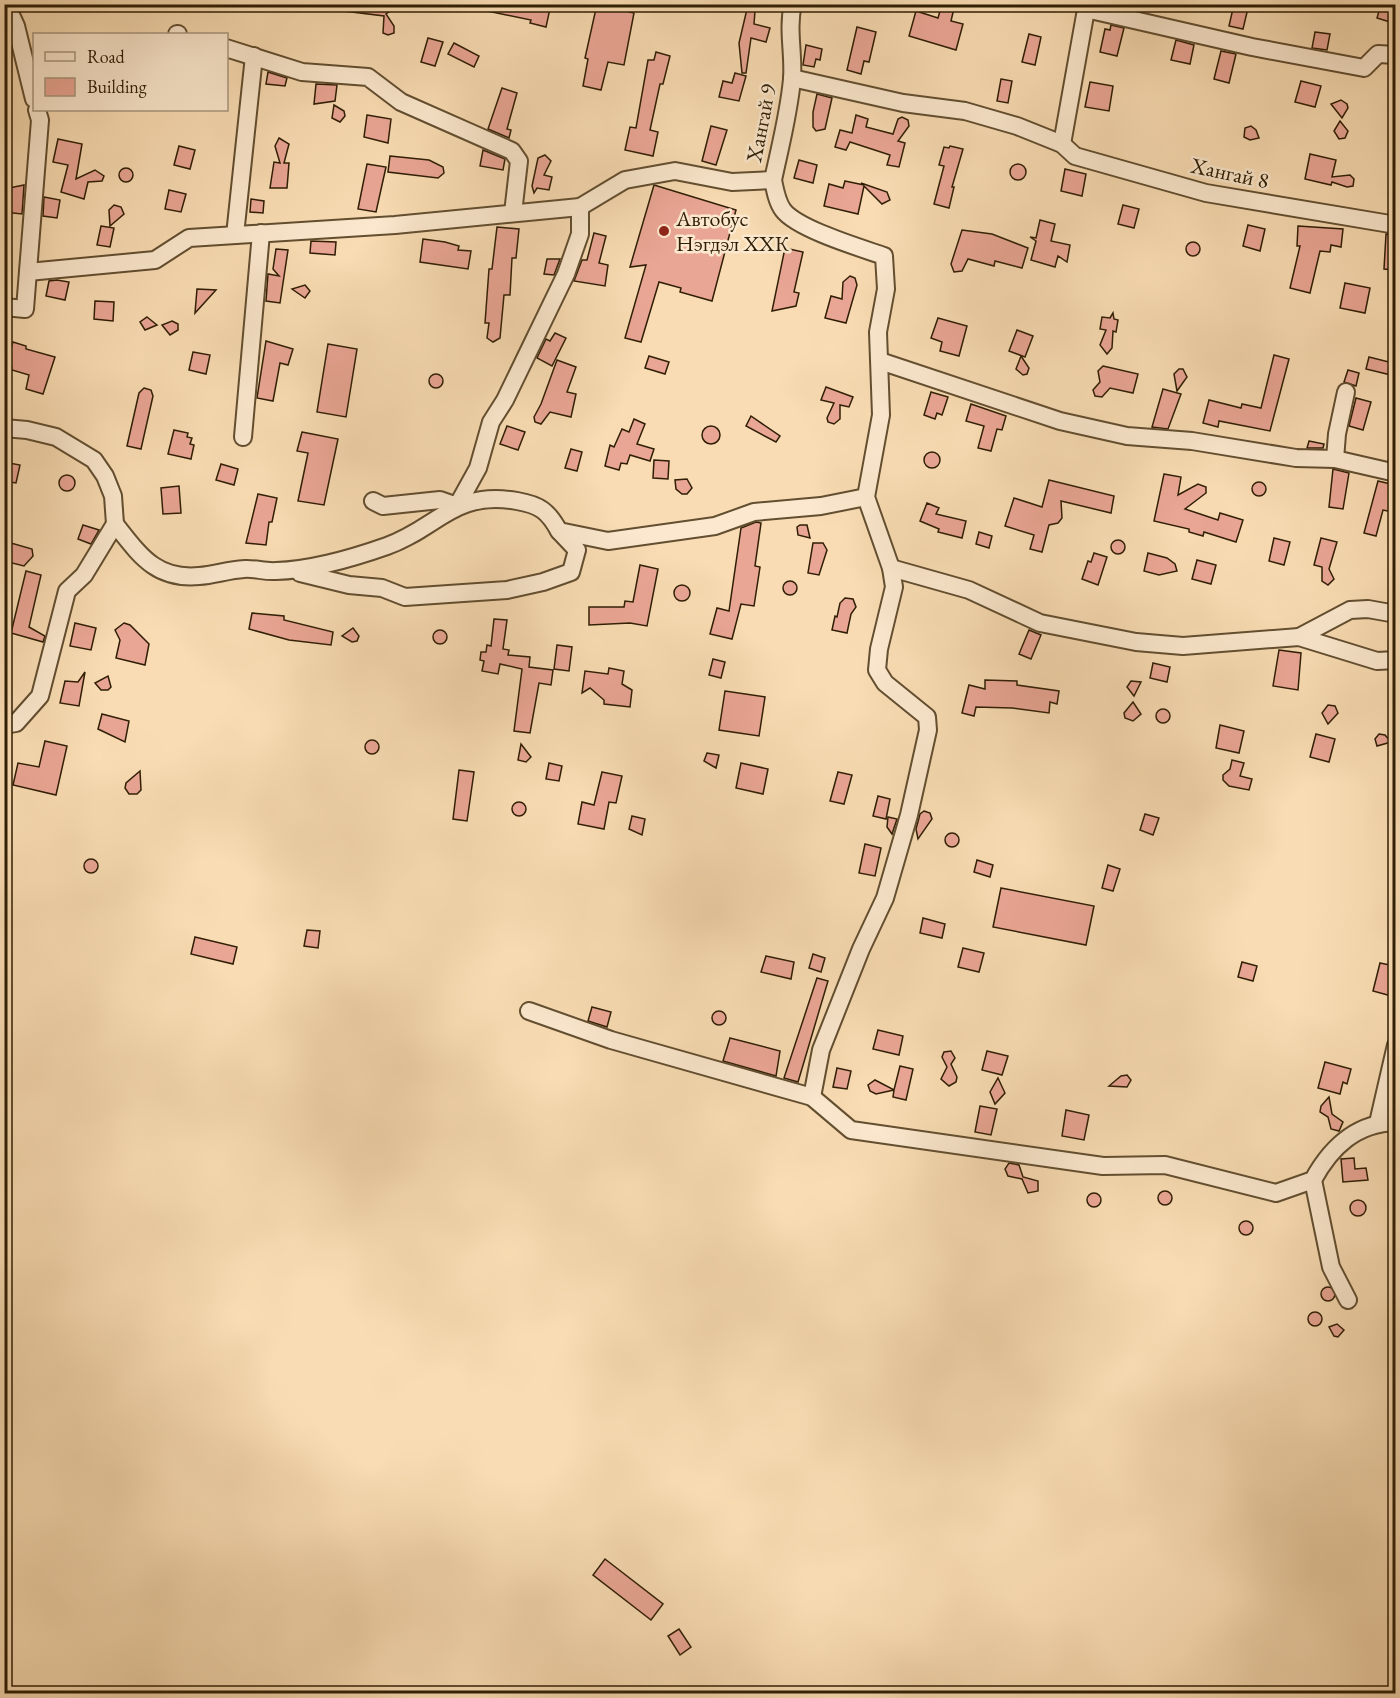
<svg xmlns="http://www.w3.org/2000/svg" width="1400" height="1698" viewBox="0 0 1400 1698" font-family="'EB Garamond',serif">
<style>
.building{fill:#eaa695;stroke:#2f1e05;stroke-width:1.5}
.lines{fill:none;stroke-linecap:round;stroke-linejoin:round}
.street-casing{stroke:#624e30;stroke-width:20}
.street{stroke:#fbe8ce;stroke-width:16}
.poi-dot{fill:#8f2418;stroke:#fbe8ce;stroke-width:2}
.labels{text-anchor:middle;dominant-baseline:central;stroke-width:5;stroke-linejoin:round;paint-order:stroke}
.street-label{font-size:22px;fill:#2f1e05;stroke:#fbe8ce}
.poi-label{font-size:22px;fill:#2f1e05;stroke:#fbe8ce;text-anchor:start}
</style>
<rect width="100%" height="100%" fill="#f9dcb3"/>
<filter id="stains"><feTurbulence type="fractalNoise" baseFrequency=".00333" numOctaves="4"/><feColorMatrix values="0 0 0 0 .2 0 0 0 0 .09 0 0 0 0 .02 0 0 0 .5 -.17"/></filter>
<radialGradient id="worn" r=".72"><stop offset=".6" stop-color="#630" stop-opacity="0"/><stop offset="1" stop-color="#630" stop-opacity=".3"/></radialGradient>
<!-- building -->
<g class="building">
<polygon points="344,4 400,4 386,14 394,26 394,33 388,35 383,33 384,16 344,11"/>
<polygon points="482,4 551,4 546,27 530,23 531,20 482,10"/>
<polygon points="597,4 618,4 617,9 634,13 624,65 608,62 601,90 583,86 588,59 585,58"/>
<polygon points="942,4 955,4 951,21 963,24 956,50 909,36 916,11 938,18"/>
<polygon points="1234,4 1249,4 1243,29 1229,26"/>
<polygon points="1381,4 1395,4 1390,22 1377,18"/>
<polygon points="747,9 755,11 754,24 770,28 766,42 751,38 746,73 742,73 739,43"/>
<polygon points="1111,25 1124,28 1117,56 1100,52 1105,29 1110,30"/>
<polygon points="857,27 876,32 869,62 864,61 861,74 847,70"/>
<polygon points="1315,32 1330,34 1327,50 1312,48"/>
<polygon points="1029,34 1041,37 1035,65 1022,62"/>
<polygon points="428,38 443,42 435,66 421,62"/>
<polygon points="1176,40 1194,45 1190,64 1171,60"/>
<polygon points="454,43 479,56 474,67 448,54"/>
<polygon points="806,45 822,49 820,60 816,59 814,67 803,65"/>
<polygon points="1221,51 1236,54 1229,83 1214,79"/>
<polygon points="656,52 670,56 663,84 660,84 650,130 658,132 653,156 625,150 630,127 636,128 648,60 654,60"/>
<polygon points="268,72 287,78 285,86 266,84"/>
<polygon points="735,73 746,76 739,101 719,97 723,81 732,83"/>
<polygon points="1001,79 1012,81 1008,103 997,101"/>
<polygon points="1301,81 1321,86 1315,107 1295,102"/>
<polygon points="1090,82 1113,86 1109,111 1085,107"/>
<polygon points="316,84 337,85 335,101 314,104"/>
<polygon points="502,88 517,93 507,129 511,130 509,138 488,129"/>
<polygon points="817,94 832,98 825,129 816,131 813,127 813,112"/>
<polygon points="1341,100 1347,104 1348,108 1342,118 1331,104"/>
<polygon points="334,105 344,111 345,116 340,122 332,118"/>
<polygon points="367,115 391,119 388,143 364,137"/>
<polygon points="856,115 868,119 866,127 893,134 898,119 902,117 908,120 909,126 898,141 905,143 899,167 887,165 890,155 850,142 846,150 835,147 840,130 852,133"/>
<polygon points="1340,121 1348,131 1345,138 1339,139 1334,131"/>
<polygon points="711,126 727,130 716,165 702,161"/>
<polygon points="1251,126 1256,130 1259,138 1250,140 1244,137 1245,128"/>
<polygon points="279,138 289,144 284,163 289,163 287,188 270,188 274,162 280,163 275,146"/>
<polygon points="58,139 82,144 76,179 95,170 104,176 102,181 88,182 84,199 61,192 68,165 53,162"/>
<polygon points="179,146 195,150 190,169 174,165"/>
<polygon points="950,146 963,149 952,187 954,187 949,208 934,204 944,166 939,165 944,147 949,148"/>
<polygon points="483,150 505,159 503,170 480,166"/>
<polygon points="1310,154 1336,160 1332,177 1350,175 1354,179 1353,186 1347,187 1332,182 1331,185 1305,179"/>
<polygon points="545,155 551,161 544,175 552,177 549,190 537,188 534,193 532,186 538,158"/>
<polygon points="390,156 429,160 443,167 444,173 438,178 388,172"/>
<polygon points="799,160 817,165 813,183 794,178"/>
<polygon points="367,164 386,167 376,212 358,209"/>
<circle cx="1018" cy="172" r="8"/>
<circle cx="126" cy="175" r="7"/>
<polygon points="1065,169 1086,174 1082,196 1061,191"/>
<polygon points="845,181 864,185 861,183 887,192 890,200 882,204 864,186 858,214 824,206 829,184 843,188"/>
<polygon points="24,185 22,214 4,212 4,189"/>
<polygon points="654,185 736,210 712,301 680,292 681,288 659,282 641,342 625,338 646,265 630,267"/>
<polygon points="169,190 186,194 181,212 165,209"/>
<polygon points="44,197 60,200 57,218 43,216"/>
<polygon points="251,199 264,201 263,213 250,212"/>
<polygon points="114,205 121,207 124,214 110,226 109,210"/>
<polygon points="1123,205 1139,209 1134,228 1118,224"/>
<polygon points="1040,220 1055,224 1051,241 1070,245 1067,262 1058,256 1055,267 1031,260 1036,241 1030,237 1036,238"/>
<polygon points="1248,225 1265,229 1260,251 1243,246"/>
<polygon points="101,226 114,228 110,247 97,245"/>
<polygon points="1298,226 1343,229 1341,247 1331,245 1330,252 1320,251 1310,293 1290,288 1300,246 1297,246"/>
<polygon points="497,227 519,229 516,258 512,258 510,295 504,295 500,338 493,342 487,338 489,323 485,323 489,269 492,269"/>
<polygon points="962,230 992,234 1028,248 1022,268 995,261 994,266 968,259 962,271 954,272 951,264"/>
<polygon points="594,233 606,236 599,263 608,265 605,286 574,281 582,260 587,260"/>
<polygon points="1386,234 1395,235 1395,270 1384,269"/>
<polygon points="423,239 445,242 459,246 458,250 471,251 468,269 420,262"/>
<polygon points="311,241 336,242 335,255 310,253"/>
<circle cx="1193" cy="249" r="7"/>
<polygon points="785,248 803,252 794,292 799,293 796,306 772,311"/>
<polygon points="276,249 288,250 280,303 266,301 268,274 279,276 273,269"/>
<polygon points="547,259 560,259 554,275 544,274"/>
<polygon points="850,276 855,278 857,285 846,323 825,318 831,296 842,299 843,282"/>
<polygon points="57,280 69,282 65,300 46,296 49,281"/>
<polygon points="1345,283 1370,288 1365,313 1340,308"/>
<polygon points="305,285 310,291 305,298 292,289"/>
<polygon points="197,289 216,290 195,313"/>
<polygon points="95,301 114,302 113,321 94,319"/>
<polygon points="1113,313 1114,319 1118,320 1116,332 1113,331 1112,348 1107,354 1100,345 1106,330 1100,329 1102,317 1110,318"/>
<polygon points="147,317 157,325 145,330 140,322"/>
<polygon points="938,318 967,326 959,356 940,351 942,342 931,338"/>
<polygon points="172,321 178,324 178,330 170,335 162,325"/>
<polygon points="1017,330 1033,336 1025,357 1009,351"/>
<polygon points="555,333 566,338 552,366 537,358 546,339 550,341"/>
<polygon points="266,341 293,349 288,365 280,363 273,401 257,398"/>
<polygon points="13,342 26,346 26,349 55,357 43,394 26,389 29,375 12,370 11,363 4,362 8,347 11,348"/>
<polygon points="328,344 357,349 346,417 317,412"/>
<polygon points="193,352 210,355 206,374 189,370"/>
<polygon points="1274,355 1289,359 1270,431 1219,421 1218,427 1203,423 1209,400 1241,408 1242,404 1261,408"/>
<polygon points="649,356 669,362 665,374 645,368"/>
<polygon points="1021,356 1029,368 1027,374 1023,375 1016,369"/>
<polygon points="1369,357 1393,363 1391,375 1366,369"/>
<polygon points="557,360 576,367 567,392 576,394 571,417 550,412 541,424 535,422 534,417 541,404"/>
<polygon points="1103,366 1138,374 1133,393 1110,388 1102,397 1095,396 1093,390 1100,382 1098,371"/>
<polygon points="1183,369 1187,377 1177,391 1174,374 1179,369"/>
<polygon points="1348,370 1359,373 1356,386 1344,382"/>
<circle cx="436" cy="381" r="7"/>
<polygon points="826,387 853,397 849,407 840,405 840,419 834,424 828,422 827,418 834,403 821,400"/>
<polygon points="144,388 151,390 153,396 141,449 127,446 139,393"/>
<polygon points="1163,389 1181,394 1168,429 1152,427"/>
<polygon points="931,392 948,397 942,415 937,413 935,419 924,415"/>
<polygon points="1356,398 1371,402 1363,430 1349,426"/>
<polygon points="971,404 1006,416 1002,430 997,429 991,451 978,448 984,426 966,421"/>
<polygon points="751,416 780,436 776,442 746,426"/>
<polygon points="634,419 645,424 637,444 654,449 650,461 630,455 627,464 621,463 619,470 605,466 610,445 614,447 622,429 629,432"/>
<polygon points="507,426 525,432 518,450 500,444"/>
<circle cx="711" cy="435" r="9"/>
<polygon points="174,430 188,433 187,437 192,438 190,444 194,445 191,459 168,454"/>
<polygon points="302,432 338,439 324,505 298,501 308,453 297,451"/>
<polygon points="1309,441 1324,444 1323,448 1307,448"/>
<polygon points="571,449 582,452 577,471 565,468"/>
<circle cx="932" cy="460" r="8"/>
<polygon points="654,460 669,461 668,479 653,478"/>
<polygon points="4,462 20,465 16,483 4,481"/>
<polygon points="221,464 238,469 234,485 216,480"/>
<polygon points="1333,469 1349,473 1343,509 1329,507"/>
<polygon points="1164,474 1181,477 1178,495 1198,484 1206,487 1206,493 1185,509 1218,520 1220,513 1243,520 1236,542 1204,532 1203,536 1189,532 1189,529 1154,521"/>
<circle cx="67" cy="483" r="8"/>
<polygon points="687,479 692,488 687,494 682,494 676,489 675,480"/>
<polygon points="1049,480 1114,496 1111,513 1061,501 1062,518 1058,523 1049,525 1042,552 1030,549 1034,535 1005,526 1014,498 1042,507"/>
<polygon points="1378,481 1395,485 1395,499 1393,512 1383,510 1376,536 1364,533"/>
<circle cx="1259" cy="489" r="7"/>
<polygon points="179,486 181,513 163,514 161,488"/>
<polygon points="258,494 277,498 272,522 269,522 266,545 246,543"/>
<polygon points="927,503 939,508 936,514 966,521 962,538 938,532 939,529 920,521"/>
<polygon points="756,522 761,523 755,566 760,567 754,606 741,604 732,639 710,634 717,608 729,611 741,528"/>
<polygon points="83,525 99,530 91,544 78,539"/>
<polygon points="800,525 807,525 810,538 798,535 797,527"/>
<polygon points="979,532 992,536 989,548 976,544"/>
<polygon points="1274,538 1290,542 1284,565 1269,561"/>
<polygon points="1321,538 1337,542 1329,569 1334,579 1328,585 1322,581 1322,567 1314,565"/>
<circle cx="1118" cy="547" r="7"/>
<polygon points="4,541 32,549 33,556 24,566 4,561"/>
<polygon points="813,543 823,543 827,550 819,575 808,573"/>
<polygon points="1094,553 1107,557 1098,585 1082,579 1088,561 1091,562"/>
<polygon points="1148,553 1167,558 1175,564 1177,571 1159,575 1144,571"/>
<polygon points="1197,560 1216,565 1211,584 1192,579"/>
<polygon points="640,565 658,569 647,626 630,623 589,625 589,607 624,607 625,601 633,602"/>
<polygon points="26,571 41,575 29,627 45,636 43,642 11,633"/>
<circle cx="790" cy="588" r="7"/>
<circle cx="682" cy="593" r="8"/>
<polygon points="845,598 853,599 856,607 851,614 847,633 832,630 835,616 837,617 840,603"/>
<polygon points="252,613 284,616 284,620 333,632 331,645 289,640 249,629"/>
<polygon points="494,619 507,620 503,649 509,650 508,655 530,657 529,667 553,670 551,685 539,683 530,733 514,731 522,669 500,664 498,674 482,671 484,661 480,660 481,652 486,652 487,645 491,646"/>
<polygon points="75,623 96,628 91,650 70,646"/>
<polygon points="124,623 130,625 149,644 145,665 116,658 120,640 115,630"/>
<polygon points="353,628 359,636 357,641 352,642 342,636"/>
<polygon points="1029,630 1041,635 1031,659 1019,654"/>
<circle cx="440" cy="637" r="7"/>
<polygon points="557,645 572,647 569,671 554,669"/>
<polygon points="1279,650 1301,653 1298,690 1273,686"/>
<polygon points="713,659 725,662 721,678 709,675"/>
<polygon points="1153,663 1170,667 1167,682 1150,678"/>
<polygon points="609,668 624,671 622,684 632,690 630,707 604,704 604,700 590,688 582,693 585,671 608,674"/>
<polygon points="85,672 79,706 60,703 65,681 78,682"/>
<polygon points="108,676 111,687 108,690 101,690 95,683"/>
<polygon points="985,680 1017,681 1017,685 1059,691 1057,704 1050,702 1049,713 1012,708 976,707 974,716 962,713 969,685 985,689"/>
<polygon points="1131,681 1141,682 1134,696 1127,687"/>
<polygon points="725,691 765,697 759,736 719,730"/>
<polygon points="1133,702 1141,714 1133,721 1125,718 1124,713"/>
<polygon points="1328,705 1335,706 1338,713 1328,724 1322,713"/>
<circle cx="1163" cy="716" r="7"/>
<polygon points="102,714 129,721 125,742 98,729"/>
<polygon points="1220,725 1244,731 1239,753 1216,748"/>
<polygon points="1316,734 1335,739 1329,762 1310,757"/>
<polygon points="1379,734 1385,735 1391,742 1377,746 1375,739"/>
<circle cx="372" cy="747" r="7"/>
<polygon points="45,741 67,746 56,795 13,785 18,763 39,767"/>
<polygon points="521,744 531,757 526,762 518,760"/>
<polygon points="707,753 719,755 716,768 704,761"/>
<polygon points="1232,760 1244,763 1240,776 1252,779 1249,790 1229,786 1223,780 1223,775 1230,769"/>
<polygon points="549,763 562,766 559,781 546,779"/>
<polygon points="741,763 768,769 763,794 736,788"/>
<polygon points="459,770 474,772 467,821 453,819"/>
<polygon points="140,771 141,790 137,794 129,794 125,788 126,783"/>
<polygon points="602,772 622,776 616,803 609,802 604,829 578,824 582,802 594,805"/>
<polygon points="838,772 852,775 844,804 830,801"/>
<polygon points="878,796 890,799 886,819 873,816"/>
<circle cx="519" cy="809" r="7"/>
<polygon points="924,811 930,813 932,819 918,839 916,829 920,814"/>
<polygon points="1145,814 1159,818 1153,835 1140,830"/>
<polygon points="632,816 645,819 642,835 629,829"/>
<polygon points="888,817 897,819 892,834 887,827"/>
<circle cx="952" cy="840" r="7"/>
<polygon points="865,844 881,848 875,876 859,873"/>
<circle cx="91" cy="866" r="7"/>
<polygon points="977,860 993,865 990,877 974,872"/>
<polygon points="1108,865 1120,869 1113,891 1102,888"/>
<polygon points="1001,888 1094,906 1086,945 993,927"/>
<polygon points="923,918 945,924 942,938 920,933"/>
<polygon points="307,930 320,931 318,948 304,946"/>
<polygon points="195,937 237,947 233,964 191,954"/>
<polygon points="963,948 984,953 979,972 958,967"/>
<polygon points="813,954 825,958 821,972 809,968"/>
<polygon points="766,956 794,962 791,979 761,972"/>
<polygon points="1242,962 1257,966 1253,981 1238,977"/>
<polygon points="1380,963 1395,966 1395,997 1373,991"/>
<polygon points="817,978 828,981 798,1082 784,1078"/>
<polygon points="592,1007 611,1012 607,1027 588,1021"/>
<circle cx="719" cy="1018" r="7"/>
<polygon points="878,1030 903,1036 899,1055 873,1049"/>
<polygon points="730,1038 780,1051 776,1076 723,1061"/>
<polygon points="951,1051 955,1058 951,1064 957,1077 956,1082 949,1086 941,1079 947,1067 942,1057 944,1052"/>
<polygon points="987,1051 1008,1056 1002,1075 982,1070"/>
<polygon points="1325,1062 1351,1069 1347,1084 1343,1082 1340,1094 1318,1088"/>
<polygon points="900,1066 913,1069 906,1100 893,1097 894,1090 876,1094 870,1091 868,1085 875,1080 894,1090"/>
<polygon points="837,1068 851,1071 847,1089 833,1087"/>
<polygon points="1127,1075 1131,1080 1127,1087 1109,1086 1121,1076"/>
<polygon points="998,1078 1005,1093 995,1104 990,1092"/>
<polygon points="1329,1097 1332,1114 1343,1122 1339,1131 1331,1129 1328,1117 1320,1112 1321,1106"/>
<polygon points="980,1106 997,1109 991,1135 975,1132"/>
<polygon points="1066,1110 1089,1115 1084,1140 1062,1136"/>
<polygon points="1354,1158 1355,1169 1366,1168 1368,1180 1343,1182 1341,1159"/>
<polygon points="1009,1163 1019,1165 1023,1177 1038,1181 1038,1191 1028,1193 1022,1179 1008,1176 1005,1169"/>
<circle cx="1165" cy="1198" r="7"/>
<circle cx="1094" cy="1200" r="7"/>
<circle cx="1358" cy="1208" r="8"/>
<circle cx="1246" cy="1228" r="7"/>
<circle cx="1328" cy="1294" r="7"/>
<circle cx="1315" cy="1319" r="7"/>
<polygon points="1337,1324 1344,1330 1338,1337 1334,1336 1329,1327"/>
<polygon points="605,1559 663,1604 651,1620 593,1575"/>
<polygon points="679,1629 691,1647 680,1655 668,1636"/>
</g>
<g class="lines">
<!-- street casing -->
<g class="street-casing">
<g id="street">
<polyline points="6,4 16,26 34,99"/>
<path d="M793 4C787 29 794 54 792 79 789 113 780 147 773 180 775 190 777 202 783 210 797 229 861 248 884 256L886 289 878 332 881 415 866 497 891 568 894 587 879 649 877 670 885 683 927 717 928 730 909 815 885 898 861 949 821 1050 812 1097"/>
<polyline points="1086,9 1252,47 1364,68 1378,54 1396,55"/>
<polyline points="177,34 178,34"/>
<polyline points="226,48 302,72 368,77 401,102 512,151 519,161 513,213"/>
<polyline points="792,78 903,103 965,111 1017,126 1062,144 1075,156 1206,193 1396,225"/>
<polyline points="1062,144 1087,4"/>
<polyline points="235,235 254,56"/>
<polyline points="28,272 155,260 189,238 395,225 580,207 625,180 675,171 732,182 773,180"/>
<polyline points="4,307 25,309 40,120 37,110"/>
<polyline points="880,361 1060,421 1127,436 1192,441 1296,458 1335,459 1396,473"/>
<polyline points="4,428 27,430 56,437 94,460 105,476 113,496 115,524 84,575 67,591 40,696 16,723 4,725"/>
<polyline points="243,437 261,233"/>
<polyline points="1335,459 1337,434 1346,392"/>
<polyline points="373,501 383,506 440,500 457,506 478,468 491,422 505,400 566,274 580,234 580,207"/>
<path d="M115 524C139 554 155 580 199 576 214 575 228 570 244 569 254 568 265 572 276 571 312 570 353 558 387 546 438 528 453 490 517 501 540 505 548 511 559 531L608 541 715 526 754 512 821 506 866 497"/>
<polyline points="891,568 969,590 1040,623 1136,642 1183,646 1299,637 1377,661 1396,660"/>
<polyline points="300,573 349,585 382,588 405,597 507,590 543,582 571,572 577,550 559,531"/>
<polyline points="1299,637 1350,610 1368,609 1396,614"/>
<path d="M529 1011 611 1040 812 1097 851 1130 1103 1166 1165 1165 1276 1193 1313 1180C1331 1147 1356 1123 1396 1122"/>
<polyline points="1378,1123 1396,1045"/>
<polyline points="1313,1180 1331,1267 1348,1300"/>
</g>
</g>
<!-- street -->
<use href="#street" class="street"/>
</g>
<!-- markers -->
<circle class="poi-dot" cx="664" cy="231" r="6"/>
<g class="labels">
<!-- street labels -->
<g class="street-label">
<text transform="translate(761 123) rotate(-79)">Хангай 9</text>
<text transform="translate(1230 173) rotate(12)">Хангай 8</text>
</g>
<!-- poi labels -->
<g class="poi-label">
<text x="676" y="218">Автобус<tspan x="676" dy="25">Нэгдэл ХХК</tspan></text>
</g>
</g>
<!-- margin -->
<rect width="1400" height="1698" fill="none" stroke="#f9dcb3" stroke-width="24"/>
<rect x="6" y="6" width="1388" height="1686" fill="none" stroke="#2f1e05" stroke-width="3"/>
<rect x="12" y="12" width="1376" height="1674" fill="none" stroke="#2f1e05" stroke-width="1.5"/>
<!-- legend -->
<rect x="33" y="33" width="195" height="78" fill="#fbe8ce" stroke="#a9977e" stroke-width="1.5"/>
<rect x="45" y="52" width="30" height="9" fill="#fbe8ce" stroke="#a9977e" stroke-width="1.5"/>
<text x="87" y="63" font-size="18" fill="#2f1e05">Road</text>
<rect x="45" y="78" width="30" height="18" fill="#eaa695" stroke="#a9977e" stroke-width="1.5"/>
<text x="87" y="93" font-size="18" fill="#2f1e05">Building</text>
<rect width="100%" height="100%" filter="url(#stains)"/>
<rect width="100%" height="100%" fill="url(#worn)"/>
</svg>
